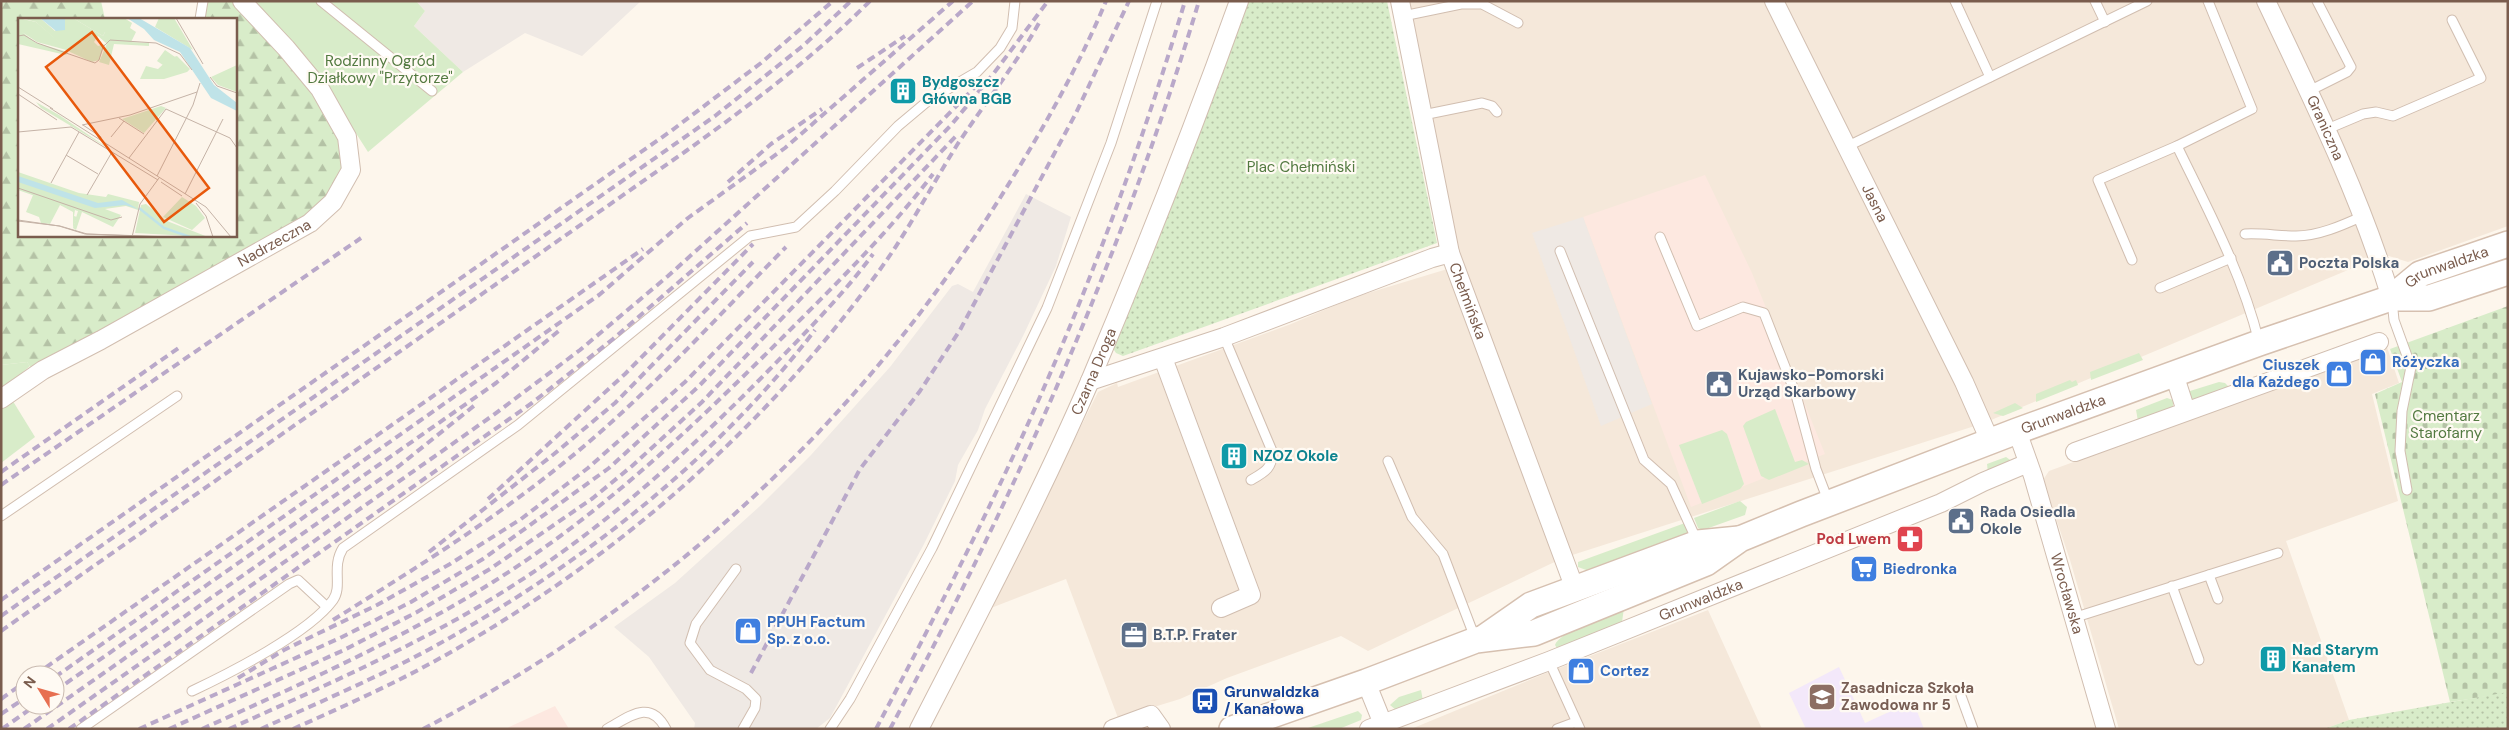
<svg xmlns="http://www.w3.org/2000/svg" width="2509" height="730" viewBox="0 0 2509 730" font-family="'DM Sans',sans-serif">
<style>
.residential{fill:#f5e8da}
.commercial{fill:#fde8e0}
.industrial{fill:#efe9e4}
.education{fill:#f3e8fa}
.green{fill:#d8ecc9}
.forest{fill:url(#forest-firs)}
.cemetery{fill:url(#cemetery-stones)}
.park{fill:url(#park-dots)}
.lines{fill:none;stroke-linecap:round;stroke-linejoin:round}
.lane-casing{stroke:#d1beb0;stroke-width:11}
.street-casing{stroke:#d1beb0;stroke-width:20}
.secondary-casing{stroke:#d6c0b0;stroke-width:28}
.lane{stroke:#fff;stroke-width:9}
.street{stroke:#fff;stroke-width:18}
.secondary{stroke:#fff;stroke-width:25}
.rail{stroke:#b9a8c9;stroke-width:4;stroke-dasharray:8 5;stroke-linecap:butt}
.labels{text-anchor:middle;dominant-baseline:central;stroke-width:4.5;stroke-linejoin:round;paint-order:stroke}
.park-label{font-size:15px;fill:#537a41;stroke:#fffaf3}
.culture-label{font-size:15px;font-weight:bold;fill:#0d838f;stroke:#fffaf3;text-anchor:start}
.street-label{font-size:15px;fill:#7a5c4d;stroke:#fffaf3}
.service-label{font-size:15px;font-weight:bold;fill:#4e5e75;stroke:#fffaf3;text-anchor:start}
.shop-label{font-size:15px;font-weight:bold;fill:#366cbe;stroke:#fffaf3;text-anchor:start}
.health-label{font-size:15px;font-weight:bold;fill:#be3a42;stroke:#fffaf3;text-anchor:end}
.education-label{font-size:15px;font-weight:bold;fill:#785e54;stroke:#fffaf3;text-anchor:start}
.transit-label{font-size:15px;font-weight:bold;fill:#164399;stroke:#fffaf3;text-anchor:start}
.inset-river{fill:none;stroke:#bfe3e8;stroke-width:2.5}
.inset-road{fill:none;stroke:#c5b3a7;stroke-width:1}
.view{fill:#e8590c;fill-opacity:0.15;stroke:#e8590c;stroke-width:2.5}
.inset-edge{fill:none;stroke:#7a5c4d;stroke-width:2.5}
</style>
<defs>
<pattern id="forest-firs" width="22" height="20" patternUnits="userSpaceOnUse" patternTransform="scale(1.25)"><rect width="22" height="20" fill="#d8ecc9"/><path d="M5 1l3.5 6h-7zM16 11l3.5 6h-7z" fill="#b4c2a5"/></pattern>
<pattern id="cemetery-stones" width="16" height="16" patternUnits="userSpaceOnUse" patternTransform="scale(1.25)"><rect width="16" height="16" fill="#d8ecc9"/><path d="M2 7V4a2 2 0 0 1 4 0v3zM10 15v-3a2 2 0 0 1 4 0v3z" fill="#b4c2a5"/></pattern>
<pattern id="park-dots" width="8" height="8" patternUnits="userSpaceOnUse" patternTransform="scale(1.25)"><rect width="8" height="8" fill="#d8ecc9"/><path d="M2 2h.1M6 6h.1" fill="none" stroke="#b4c2a5" stroke-width="1.8" stroke-linecap="round"/></pattern>
</defs>
<rect width="100%" height="100%" fill="#fdf6ec"/>
<!-- residential -->
<g class="residential">
<polygon points="1400,1 2508,1 2508,226 2408,262 2389,256 2379,257 1984,423 1563,558 1368,651 1341,636 1227,678 1180,699 1118,718 1066,579 991,608 1098,392 1117,383 1118,387 1291,324 1355,297 1454,267"/>
<polygon points="2387,347 2399,383 2372,394 2398,501 2286,541 2349,720 2324,729 2119,729 2070,560 2043,480 2049,471"/>
<polygon points="1708,610 1762,729 1411,729 1544,674"/>
</g>
<!-- commercial -->
<g class="commercial">
<polygon points="1705,175 1752,273 1825,454 1691,507 1583,217"/>
<polygon points="555,706 569,729 505,729"/>
</g>
<!-- industrial -->
<g class="industrial">
<polygon points="416,1 641,1 582,56 525,33 463,72 414,26 425,11"/>
<polygon points="1026,194 1071,217 1056,266 1023,336 985,409 978,430 958,465 955,481 924,544 830,718 816,729 694,729 695,723 649,657 614,627 675,583 760,506 811,455 890,367 952,286 958,284 973,292"/>
<polygon points="1583,217 1652,404 1601,426 1532,233"/>
</g>
<!-- education -->
<polygon class="education" points="1839,667 1865,723 1913,701 1924,729 1806,729 1789,693"/>
<!-- green -->
<g class="green">
<polygon points="252,1 416,1 425,11 414,26 463,72 368,152 309,60"/>
<polygon points="2139,353 2143,360 2091,380 2090,372"/>
<polygon points="27,362 30,366 1,391 1,365"/>
<polygon points="2070,380 2072,382 2076,380 2078,385 2036,402 2036,394"/>
<polygon points="2219,382 2225,383 2230,388 2191,401 2188,393 2190,391"/>
<polygon points="11,398 35,437 1,463 1,406"/>
<polygon points="2167,398 2173,400 2173,408 2138,421 2136,410"/>
<polygon points="2015,403 2023,408 2003,416 1993,413"/>
<polygon points="1775,409 1795,462 1802,460 1809,464 1769,480 1761,476 1743,426 1746,422"/>
<polygon points="1722,430 1727,434 1744,484 1740,489 1702,504 1679,445"/>
<polygon points="2006,457 2013,462 1988,473 1987,464"/>
<polygon points="1740,501 1747,507 1745,515 1703,530 1698,528 1694,518"/>
<polygon points="1685,523 1689,534 1589,571 1578,567 1578,562"/>
<path d="M1624 608 1622 622 1557 648 1555 645C1559 632 1610 614 1624 608Z"/>
<polygon points="1421,690 1423,701 1396,710 1390,705 1399,697"/>
<polygon points="1358,711 1362,715 1361,720 1339,729 1305,729"/>
</g>
<!-- forest -->
<polygon class="forest" points="1,1 101,1 105,19 19,19 19,235 235,235 235,19 198,19 202,1 240,1 285,49 346,138 349,170 331,201 34,372 27,362 1,365"/>
<!-- cemetery -->
<polygon class="cemetery" points="2508,306 2508,693 2450,702 2375,394 2402,382 2390,349"/>
<!-- park -->
<g class="park">
<polygon points="1239,1 1387,1 1437,243 1123,356 1116,353 1112,347"/>
<polygon points="2508,692 2508,729 2324,729 2349,720"/>
</g>
<g class="lines">
<!-- lane casing -->
<g class="lane-casing">
<g id="lane">
<polyline points="321,1 432,91"/>
<polyline points="1955,1 1990,77"/>
<polyline points="2095,1 2105,22"/>
<polyline points="1403,16 1461,4 1482,4 1518,23"/>
<polyline points="200,19 203,1"/>
<polyline points="2309,91 2347,72 2351,67 2317,1"/>
<polyline points="1423,115 1482,103 1492,106 1497,112"/>
<polyline points="2325,130 2363,114 2376,112 2393,116 2481,78 2452,20"/>
<path d="M2177 146C2208 210 2242 273 2259 342"/>
<polyline points="1846,147 2147,1"/>
<path d="M2245 234C2262 233 2279 236 2296 236 2319 236 2343 225 2363 216"/>
<polyline points="1660,237 1697,326 1743,307 1764,313 1796,395 1816,469 1829,503"/>
<polyline points="1560,251 1644,460 1671,484 1698,543"/>
<polyline points="2132,260 2098,180 2177,146 2252,109 2208,1"/>
<polyline points="2160,288 2231,258"/>
<polyline points="2392,300 2394,320 2411,367 2402,411 2400,451 2407,490"/>
<path d="M1224 337 1272 451C1273 468 1265 472 1251 480"/>
<polyline points="1388,461 1412,517 1443,554 1475,638"/>
<polyline points="1,516 177,396"/>
<polyline points="736,569 696,624 690,643 710,670 746,689 756,699 755,708 743,729"/>
<polyline points="2209,575 2218,599"/>
<polyline points="2172,586 2199,660"/>
<polyline points="2073,618 2278,553"/>
<polyline points="1549,661 1580,729"/>
<path d="M192 691C230 673 309 633 333 600 343 586 331 567 343 548L518 425 750 236 796 227 835 191 898 126 929 100 977 72 1000 48 1012 28 1015 1"/>
<polyline points="1961,696 1973,729"/>
<polyline points="81,729 289,584 298,580 327,607"/>
<path d="M607 729C629 717 650 698 666 729"/>
<polyline points="830,729 850,699 932,548 1047,308 1111,143 1157,1"/>
<polyline points="1557,729 1576,722"/>
</g>
</g>
<!-- street casing -->
<g class="street-casing">
<g id="street">
<path id="s1" d="M1400 1 1450 253 1575 589"/>
<path id="s2" d="M1774 1 1964 382 1990 441"/>
<path id="s3" d="M2266 1C2312 98 2360 195 2391 298"/>
<polyline points="1163,358 1251,595 1221,608"/>
<polyline points="2174,374 2186,411"/>
<polyline points="1090,381 1224,337 1432,258 1450,253"/>
<path id="s4" d="M1 399 43 370 101 340 310 223 333 202 351 170 347 137 320 89 286 48 242 1"/>
<path id="s5" d="M2017 431 2033 476 2106 729"/>
<polyline points="2075,452 2379,342"/>
<polyline points="1366,682 1385,729"/>
<path id="s6" d="M919 729C978 614 1039 499 1090 381 1143 256 1193 129 1239 1"/>
<polyline points="1113,729 1151,715 1161,729"/>
<path id="s7" d="M1369 729 1549 661 1941 503 1983 482 2028 463"/>
</g>
</g>
<!-- secondary casing -->
<g class="secondary-casing">
<g id="secondary">
<path id="s8" d="M2391 298 2420 274 2508 244"/>
<polyline points="1485,637 1531,605 1698,543 1739,539"/>
<path id="s9" d="M1232 729 1366 682 1476 640 1534 633 1706 563 1740 539 1801 514 2017 431 2259 343 2391 298H2429L2508 272"/>
</g>
</g>
<!-- lane -->
<use href="#lane" class="lane"/>
<!-- street -->
<use href="#street" class="street"/>
<!-- secondary -->
<use href="#secondary" class="secondary"/>
<!-- rail -->
<g class="rail">
<polyline points="857,68 905,36"/>
<polyline points="728,182 771,144 822,109"/>
<polyline points="1,472 180,347"/>
<polyline points="1,485 361,238"/>
<polyline points="488,499 625,374 753,244"/>
<polyline points="429,552 554,454 615,403 753,262"/>
<polyline points="1,600 671,131 761,63 833,1"/>
<polyline points="1,616 715,116 804,45 851,1"/>
<path d="M333 620C411 571 489 523 561 465 643 400 713 321 786 247"/>
<path d="M1 631 686 151C750 105 814 57 870 1"/>
<polyline points="751,673 860,469 920,391 960,330 1076,113 1129,1"/>
<polyline points="35,675 643,249"/>
<polyline points="55,677 599,295 688,218 785,148 953,1"/>
<polyline points="238,678 284,650 377,605 450,564 521,519 588,468 685,382 975,87"/>
<polyline points="55,691 496,383 561,329"/>
<polyline points="1,699 25,682"/>
<polyline points="1,714 25,698"/>
<polyline points="2,729 36,705"/>
<polyline points="24,729 399,466 475,405"/>
<polyline points="47,729 492,416 580,350 668,276 973,1"/>
<polyline points="69,729 532,403 613,339 747,223"/>
<polyline points="139,729 342,637 411,602 483,559 609,468 698,387 952,124 994,73 1048,1"/>
<polyline points="169,729 344,650 417,612 490,569 593,498 632,466 702,402 958,134"/>
<path d="M202 729C301 684 400 640 493 582 603 513 694 426 785 335 837 283 889 232 933 174"/>
<path d="M229 729C313 691 398 654 478 607 587 543 682 459 770 369 806 332 843 295 873 254"/>
<path d="M261 729C317 703 374 679 428 650 575 569 713 463 815 330"/>
<path d="M293 729C353 702 412 676 468 642 626 549 764 427 873 279 905 237 929 190 957 145 984 104 1015 66 1039 23"/>
<path d="M423 729C666 602 860 423 1005 190 1043 129 1078 68 1106 1"/>
<path d="M876 729C919 647 962 564 1002 480 1075 326 1136 165 1185 1"/>
<path d="M890 729C1016 493 1122 257 1199 1"/>
</g>
</g>
<!-- icons -->
<defs>
<g id="building-square" transform="scale(1.4375)"><rect x="-9" y="-9" width="18" height="18" rx="4" fill="#0f9aa8" stroke="#fffaf3"/><path d="M-4-6H4V6H1V3H-1V6H-4ZM-2.5-4.3h1.7v1.8h-1.7ZM.8-4.3h1.7v1.8H.8ZM-2.5-1h1.7V.8h-1.7ZM.8-1h1.7V.8H.8Z" fill="#fff"/></g>
<g id="civic-square" transform="scale(1.4375)"><rect x="-9" y="-9" width="18" height="18" rx="4" fill="#5c6f8a" stroke="#fffaf3"/><path d="M-.6-6.5H3V-4.5H.6V-3L4-1V1h2V6H-6V1h2V-1L-.6-3ZM-1.2 2.5V6h2.4V2.5Z" fill="#fff"/></g>
<g id="shop-square" transform="scale(1.4375)"><rect x="-9" y="-9" width="18" height="18" rx="4" fill="#3f7fe0" stroke="#fffaf3"/><path d="M-5-2.5h2.3a2.7 3.5 0 0 1 5.4 0H5L5.5 6h-11ZM-1.5-2.5h3a1.5 2.3 0 0 0-3 0Z" fill="#fff"/></g>
<g id="pharmacy-square" transform="scale(1.4375)"><rect x="-9" y="-9" width="18" height="18" rx="4" fill="#e0444e" stroke="#fffaf3"/><path d="M-2-6h4v4h4v4h-4v4h-4v-4h-4v-4h4Z" fill="#fff"/></g>
<g id="supermarket-square" transform="scale(1.4375)"><rect x="-9" y="-9" width="18" height="18" rx="4" fill="#3f7fe0" stroke="#fffaf3"/><path d="M-6-5.5h2.5l.6 2H6L4.5 2H-2.5L-4.4-4H-6ZM-1.5 3.2a1.3 1.3 0 1 0 .1 0ZM3 3.2a1.3 1.3 0 1 0 .1 0Z" fill="#fff"/></g>
<g id="office-square" transform="scale(1.4375)"><rect x="-9" y="-9" width="18" height="18" rx="4" fill="#5c6f8a" stroke="#fffaf3"/><path d="M-6-3h4V-5.5h4V-3h4V5H-6ZM-1-4.5V-3h2v-1.5ZM-6 0V1H6V0Z" fill="#fff"/></g>
<g id="university-square" transform="scale(1.4375)"><rect x="-9" y="-9" width="18" height="18" rx="4" fill="#8d6e63" stroke="#fffaf3"/><path d="M0-5L7-2L0 1L-7-2ZM-4 1L0 2.5L4 1V4Q0 6-4 4Z" fill="#fff"/></g>
<g id="bus-square" transform="scale(1.4375)"><rect x="-9" y="-9" width="18" height="18" rx="4" fill="#1a4fb4" stroke="#fffaf3"/><path d="M-5-6H5V4H4V6H2V4H-2V6H-4V4H-5ZM-3.5-4V0h7V-4ZM-3.5 1.2v1.5H-2V1.2ZM2 1.2v1.5H3.5V1.2Z" fill="#fff"/></g>
</defs>
<g fill-rule="evenodd">
<use href="#building-square" x="903" y="91"/>
<use href="#civic-square" x="2280" y="263"/>
<use href="#shop-square" x="2373" y="362"/>
<use href="#shop-square" x="2339" y="374"/>
<use href="#civic-square" x="1719" y="384"/>
<use href="#building-square" x="1234" y="456"/>
<use href="#civic-square" x="1961" y="521"/>
<use href="#pharmacy-square" x="1910" y="539"/>
<use href="#supermarket-square" x="1864" y="569"/>
<use href="#shop-square" x="748" y="631"/>
<use href="#office-square" x="1134" y="635"/>
<use href="#building-square" x="2273" y="659"/>
<use href="#shop-square" x="1581" y="671"/>
<use href="#university-square" x="1822" y="697"/>
<use href="#bus-square" x="1205" y="701"/>
</g>
<g class="labels">
<!-- park labels -->
<g class="park-label">
<text x="380" y="61">Rodzinny Ogród<tspan x="380" dy="17">Działkowy "Przytorze"</tspan></text>
<text x="1301" y="167">Plac Chełmiński</text>
<text x="2446" y="416">Cmentarz<tspan x="2446" dy="17">Starofarny</tspan></text>
</g>
<!-- culture labels -->
<g class="culture-label">
<text x="922" y="82">Bydgoszcz<tspan x="922" dy="17">Główna BGB</tspan></text>
<text x="1253" y="456">NZOZ Okole</text>
<text x="2292" y="650">Nad Starym<tspan x="2292" dy="17">Kanałem</tspan></text>
</g>
<!-- street labels -->
<g class="street-label">
<text stroke="none"><textPath href="#s3" startOffset="140">Graniczna</textPath></text>
<text stroke="none"><textPath href="#s2" startOffset="226">Jasna</textPath></text>
<text stroke="none"><textPath href="#s4" startOffset="315">Nadrzeczna</textPath></text>
<text stroke="none"><textPath href="#s8" startOffset="65">Grunwaldzka</textPath></text>
<text stroke="none"><textPath href="#s1" startOffset="308">Chełmińska</textPath></text>
<text stroke="none"><textPath href="#s6" startOffset="398">Czarna Droga</textPath></text>
<text stroke="none"><textPath href="#s9" startOffset="892">Grunwaldzka</textPath></text>
<text stroke="none"><textPath href="#s5" startOffset="170">Wrocławska</textPath></text>
<text stroke="none"><textPath href="#s7" startOffset="356">Grunwaldzka</textPath></text>
</g>
<!-- service labels -->
<g class="service-label">
<text x="2299" y="263">Poczta Polska</text>
<text x="1738" y="375">Kujawsko-Pomorski<tspan x="1738" dy="17">Urząd Skarbowy</tspan></text>
<text x="1980" y="512">Rada Osiedla<tspan x="1980" dy="17">Okole</tspan></text>
<text x="1153" y="635">B.T.P. Frater</text>
</g>
<!-- shop labels -->
<g class="shop-label">
<text x="2392" y="362">Różyczka</text>
<text x="2320" y="365" text-anchor="end">Ciuszek<tspan x="2320" dy="17">dla Każdego</tspan></text>
<text x="1883" y="569">Biedronka</text>
<text x="767" y="622">PPUH Factum<tspan x="767" dy="17">Sp. z o.o.</tspan></text>
<text x="1600" y="671">Cortez</text>
</g>
<!-- health labels -->
<g class="health-label">
<text x="1891" y="539">Pod Lwem</text>
</g>
<!-- education labels -->
<g class="education-label">
<text x="1841" y="688">Zasadnicza Szkoła<tspan x="1841" dy="17">Zawodowa nr 5</tspan></text>
</g>
<!-- transit labels -->
<g class="transit-label">
<text x="1224" y="692">Grunwaldzka<tspan x="1224" dy="17">/ Kanałowa</tspan></text>
</g>
</g>
<!-- overview -->
<g transform="translate(18 18)">
<rect width="219" height="219" fill="#fdf6ec"/>
<path d="M0 0 18 4 52 33 19 24 4 14 18 25 50 34 48 37 0 26ZM55 0H106L114 5 112 10 118 14 113 24 131 25V28L96 26 91 47 81 44 90 23 87 14 85 18ZM147 32 157 39 145 47 139 43ZM18 84 41 97 93 132 23 90ZM0 170 61 193 57 192 56 198 59 199 55 210V194L42 187 32 206 23 205 21 199 8 194 15 177Z" fill="#d8ecc9"/>
<path d="M3 0H22L37 13 47 0H55L85 18 87 14 100 21 88 25 80 18 76 24 80 28 87 26 81 42 74 44 52 34 18 4ZM159 38 172 51 169 54 146 61H122L128 48 140 51 152 40Z" fill="#d8ecc9"/>
<path d="M164 179 178 188 187 200 174 212 145 199Z" fill="#d8ecc9"/>
<path d="M141 0H156L175 32 137 9ZM219 47V74L200 67 193 59ZM143 88 148 90 126 115 104 101ZM0 154 61 175 88 179 90 176 121 184 120 192 108 188 87 191 103 197 95 209 64 194 58 212 55 210 60 193 0 172ZM128 186 149 203 190 219 117 215 123 187Z" fill="#d8ecc9"/>
<path d="M22 0H47V12L38 13ZM109 0H121L172 30 196 67 219 85V93L193 80 162 34 136 22 126 11ZM0 158 80 185 104 182 120 191 107 187 77 190 0 164Z" fill="#bfe3e8"/>
<path class="inset-river" d="M121 190 146 210 172 219"/>
<path class="inset-road" d="M158 0 185 46M0 18 6 17 19 25 77 45 81 42 85 29 92 22 138 25 162 36 174 52M192 59 199 68 219 75M0 69 35 91M0 76 39 102M32 90 188 189 213 219M101 100 126 116M64 107 112 97 179 74M65 107 83 119 82 122M0 114 53 109 140 162M93 119 106 103M48 137 80 156M111 140 148 91 212 120 219 130M139 158 175 87 182 65M143 164 164 178M33 165 61 114M0 170 93 202 104 199M167 176 205 101M69 177 94 134M178 185 188 198 195 219M0 202 41 208 67 216 145 219M0 203 42 208 69 216 154 219M114 219 122 186 141 160"/>
<path class="view" d="M74 14 191 170 146 204 28 49Z"/>
<rect width="219" height="219" class="inset-edge"/>
</g>
<!-- border -->
<rect width="2509" height="730" fill="none" stroke="#7a5c4d" stroke-width="5"/>
<!-- north arrow -->
<g transform="translate(40 690) rotate(307)"><circle r="24" fill="#fffaf3" stroke="#cabbb1"/>
<path d="M0-4L9 19L0 12L-9 19Z" fill="#e76f51"/>
<text y="-8" font-size="14" font-weight="bold" text-anchor="middle" fill="#7a5c4d">N</text>
</g>
</svg>
